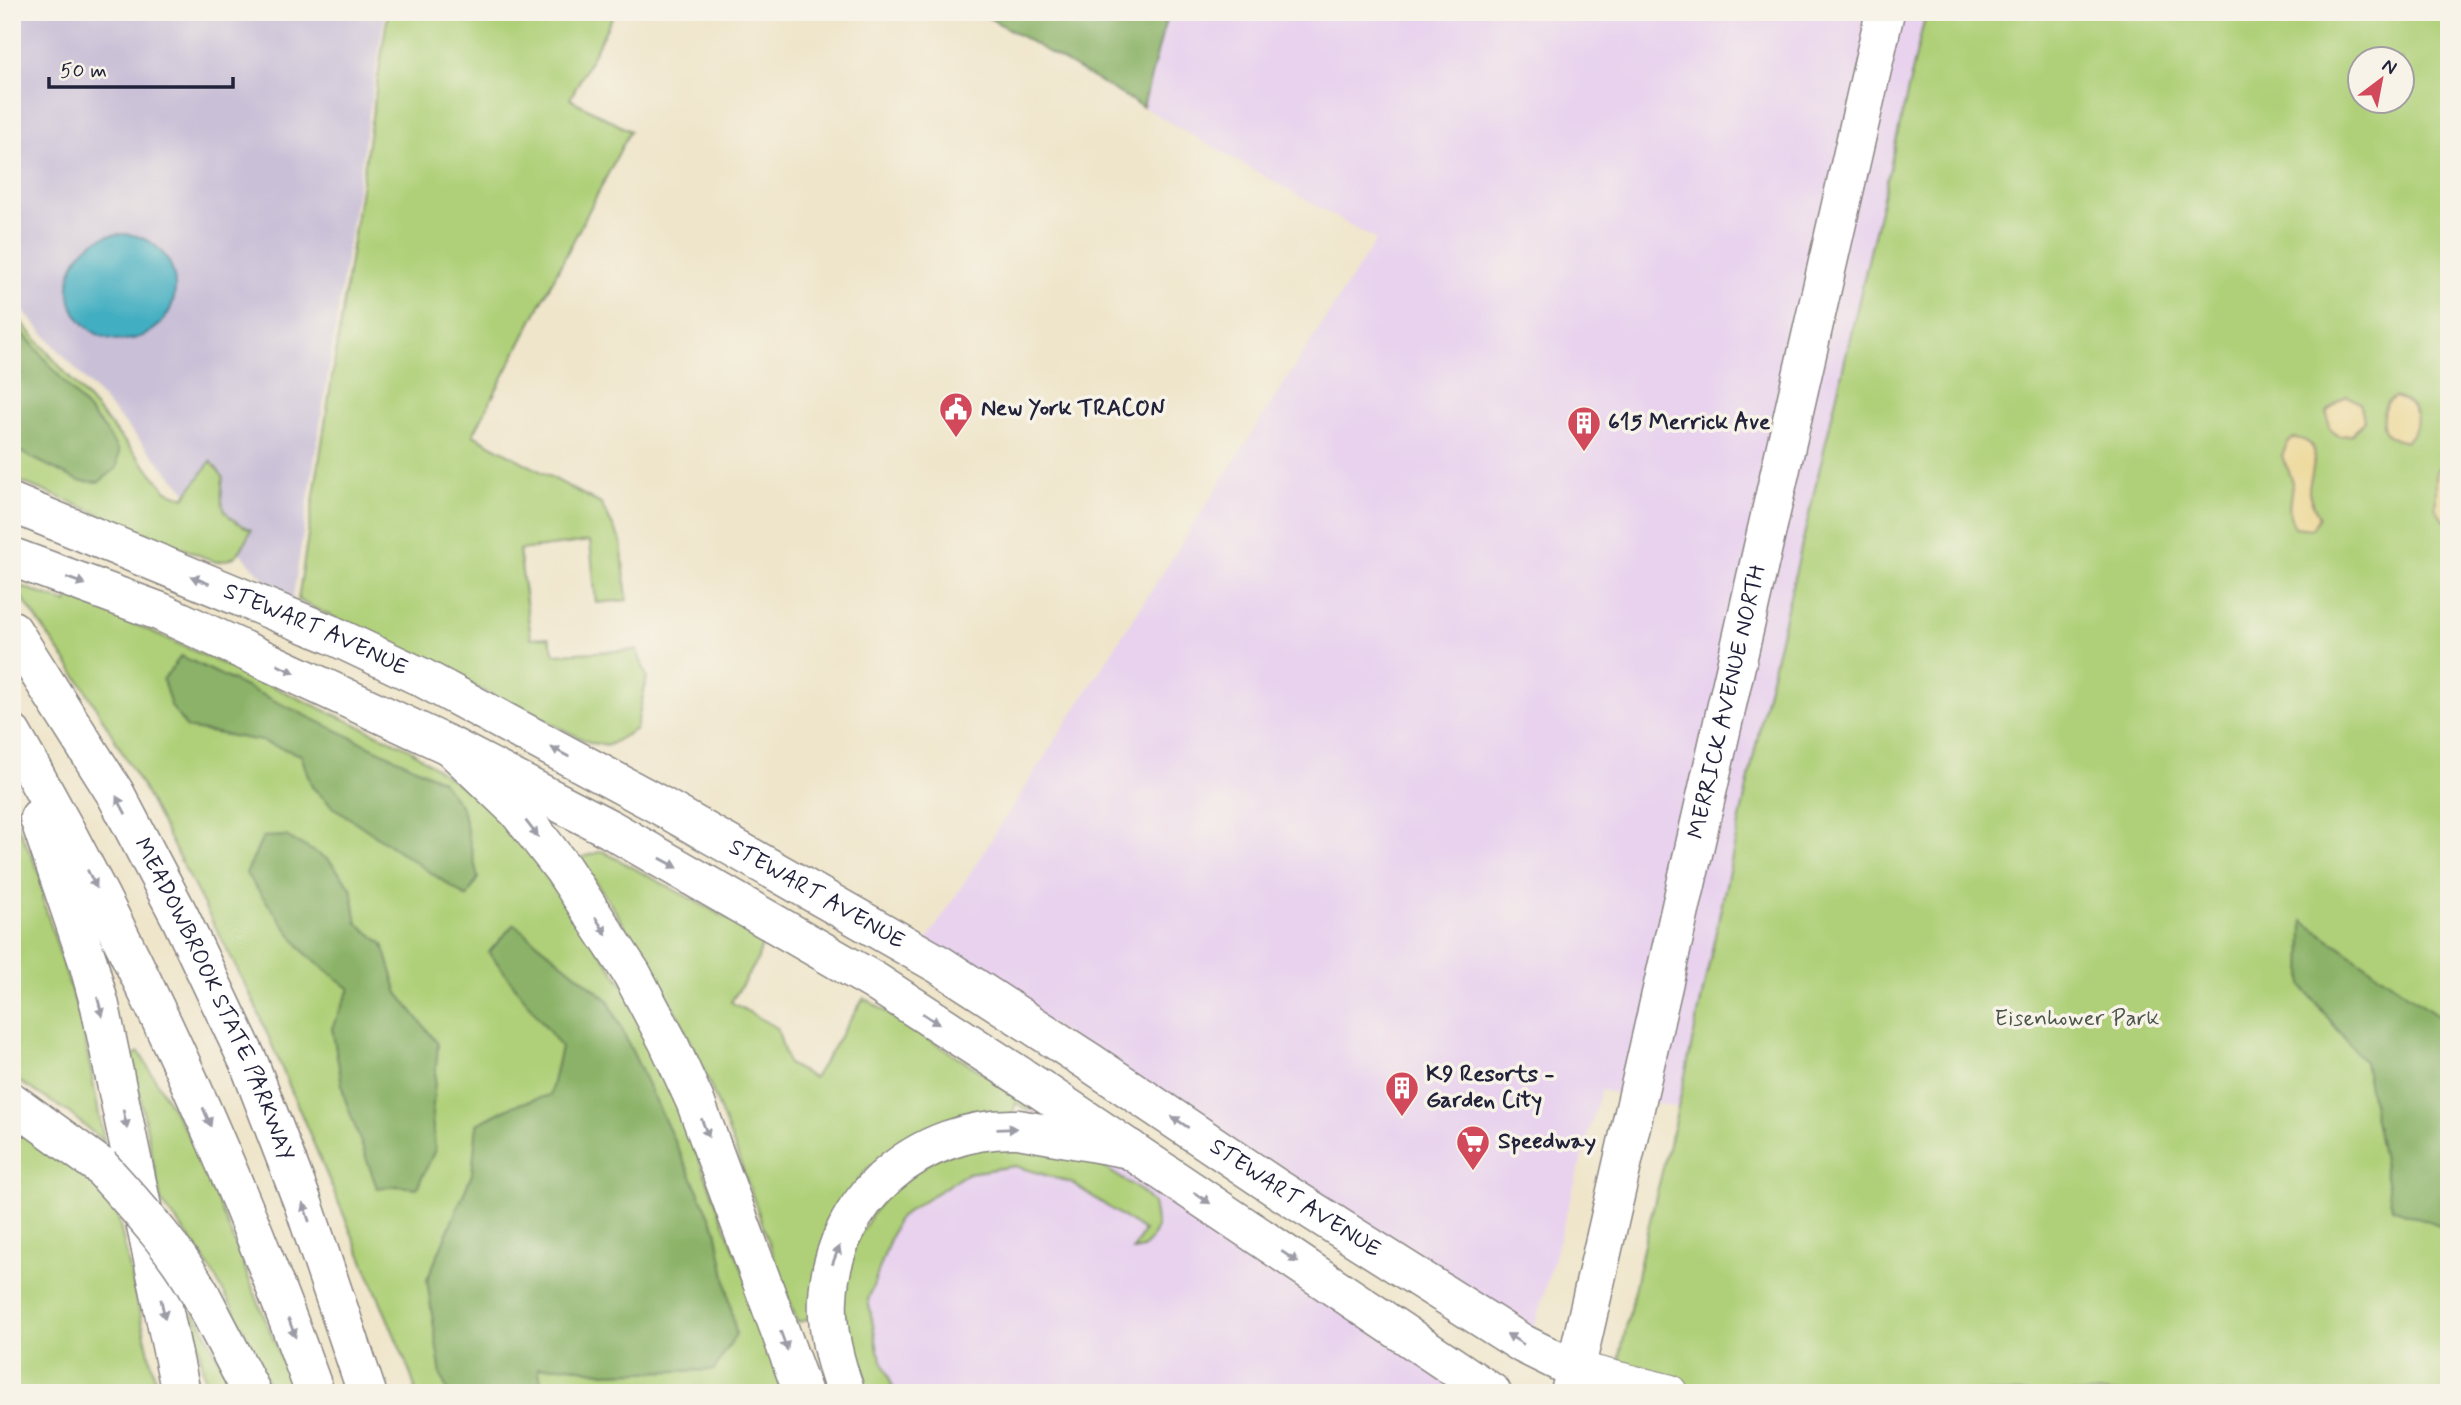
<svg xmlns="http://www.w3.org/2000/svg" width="2461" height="1405" viewBox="0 0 2461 1405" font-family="Mynerve,sans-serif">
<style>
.built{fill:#e8d2ee}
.industrial{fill:#c9bfd7}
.green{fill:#afd078;stroke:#68795a;stroke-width:2;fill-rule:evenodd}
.forest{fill:#8bb268;stroke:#566a52;stroke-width:2}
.sand{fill:#eeda9e;stroke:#887e6c;stroke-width:2}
.water{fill:#42aec1;stroke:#32687e;stroke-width:2}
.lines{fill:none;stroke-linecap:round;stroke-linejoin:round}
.tertiary-casing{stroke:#888482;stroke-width:39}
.secondary-casing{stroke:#888482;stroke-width:41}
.motorway-casing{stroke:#888482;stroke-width:41}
.tertiary{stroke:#fff;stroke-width:37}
.secondary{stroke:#fff;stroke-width:38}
.motorway{stroke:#fff;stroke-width:38}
.motorway-bridge-casing{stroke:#888482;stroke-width:41;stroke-linecap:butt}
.motorway-bridge{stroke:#fff;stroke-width:38}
.oneway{fill:#9c9ca7}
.labels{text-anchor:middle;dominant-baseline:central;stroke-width:7;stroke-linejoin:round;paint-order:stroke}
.poi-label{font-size:23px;font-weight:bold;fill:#22223b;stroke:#f7f3e8;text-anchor:start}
.street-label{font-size:23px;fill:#22223b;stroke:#f7f3e8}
.park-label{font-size:23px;fill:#4c564d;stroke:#f7f3e8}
</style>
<rect width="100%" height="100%" fill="#f7f3e8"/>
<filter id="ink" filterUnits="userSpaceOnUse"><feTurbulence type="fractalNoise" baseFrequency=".0143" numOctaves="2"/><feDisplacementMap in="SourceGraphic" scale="14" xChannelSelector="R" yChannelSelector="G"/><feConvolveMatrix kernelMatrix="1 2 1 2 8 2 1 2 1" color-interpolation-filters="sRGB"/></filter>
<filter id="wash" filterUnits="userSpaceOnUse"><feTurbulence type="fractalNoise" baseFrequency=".00686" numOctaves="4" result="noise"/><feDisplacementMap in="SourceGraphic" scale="28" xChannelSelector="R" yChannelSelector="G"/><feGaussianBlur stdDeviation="1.57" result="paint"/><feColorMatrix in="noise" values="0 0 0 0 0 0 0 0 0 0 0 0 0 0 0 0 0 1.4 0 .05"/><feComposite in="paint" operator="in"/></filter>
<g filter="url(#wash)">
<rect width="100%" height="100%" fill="#efe5ca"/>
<!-- built -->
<g class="built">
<polygon points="1168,12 1926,12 1765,703 1678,1108 1601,1090 1531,1339 926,942 1376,240 1143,107"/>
<polygon points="1034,1105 1507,1393 895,1393 878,1350 868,1300 897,1220 968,1173 1022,1142 1029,1111"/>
</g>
<!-- industrial -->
<polygon class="industrial" points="12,12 385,12 291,609 12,298"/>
<!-- green -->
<g class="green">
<polygon points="388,12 615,12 570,99 630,131 473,435 601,504 621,541 627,600 596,603 590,541 519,550 531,638 549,637 554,654 637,650 647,677 636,729 609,745 591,743 298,600"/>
<path d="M1926 12H2449V1393H1612L1644 1244 1678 1108 1765 703ZM2360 60H2402V102H2360Z"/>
<path d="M12 311 167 491 184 498 211 461 223 477C219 509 222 515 251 530 241 550 240 560 216 562L12 478Z"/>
<polygon points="12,583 67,603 71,595 408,748 506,819 639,1007 791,1393 417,1393 408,1367 253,1000 142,786 84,687"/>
<polygon points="12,814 48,891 42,897 83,1028 104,1142 68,1112 12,1077"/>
<path d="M602 851 764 938 757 961 731 1002 777 1028 788 1064 814 1078 864 998 1034 1105 1029 1111 1016 1103 1012 1115 908 1138 866 1170 834 1214 813 1319 797 1322C762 1226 730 1123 686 1032 656 971 617 914 580 858Z"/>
<polygon points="139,1052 197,1150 295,1393 273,1393 238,1317 201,1253 161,1201 132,1056"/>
<polygon points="12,1117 115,1204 158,1393 12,1393"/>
<polygon points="994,1142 1091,1159 1141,1191 1153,1203 1157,1227 1151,1240 1143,1248 1133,1250 1144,1231 1072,1183 1015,1166 968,1173 912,1208 897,1220 868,1300 878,1350 895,1393 861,1393 841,1302 851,1249 883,1197 935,1158"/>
<polygon points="191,1302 235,1393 207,1393"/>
</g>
<!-- forest -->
<g class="forest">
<polygon points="979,12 1168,12 1143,107"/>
<polygon points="12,320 106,431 119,452 117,468 99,482 79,481 12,448"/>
<polygon points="181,656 441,780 462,808 478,878 467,897 333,807 312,787 301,755 261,741 187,728 171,706 163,680"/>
<polygon points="286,836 329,860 351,887 357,923 383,944 398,993 438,1044 432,1117 435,1150 417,1188 396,1186 377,1188 344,1096 332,1028 350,989 304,952 246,874 263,837"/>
<polygon points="2303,921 2449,1023 2449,1222 2442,1226 2392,1208 2364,1062 2302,986"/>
<polygon points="514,924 608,1000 716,1229 736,1334 714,1370 605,1373 569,1366 538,1368 544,1393 448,1393 441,1376 427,1280 472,1174 477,1124 512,1106 550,1095 561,1047 489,952"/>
</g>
<!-- sand -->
<g class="sand">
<polygon points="2347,396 2360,403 2364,420 2351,435 2338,436 2329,428 2327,412 2337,402"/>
<path d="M2395 397C2418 404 2424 424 2406 441 2382 440 2379 423 2386 403Z"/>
<path d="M2293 438C2329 441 2309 471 2309 491 2309 499 2316 510 2319 517L2312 529 2295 527C2285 511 2291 501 2292 483 2292 474 2285 465 2282 456L2287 444Z"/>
<path d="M2447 460H2449V521L2444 520 2435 507C2439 490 2429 470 2447 460Z"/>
</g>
<!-- water -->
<circle class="water" cx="122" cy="287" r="53"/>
</g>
<g filter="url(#ink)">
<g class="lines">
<!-- tertiary casing -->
<g class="tertiary-casing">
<polyline id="tertiary" points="1576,1370 1669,1393"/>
</g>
<!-- secondary casing -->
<g class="secondary-casing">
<g id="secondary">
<path id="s1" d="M12 503 330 634 421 677 661 806 940 965 1091 1063 1275 1187 1523 1344 1576 1370"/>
<polyline points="12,557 161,612 450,746 610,829 874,981 1043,1091 1492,1393"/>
<path id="s2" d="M1570 1393 1885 12"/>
</g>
</g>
<!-- motorway casing -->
<g class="motorway-casing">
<g id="motorway">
<path id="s3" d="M12 630 115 793 180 917 249 1063 303 1203 367 1393"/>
<path d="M12 734C133 945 233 1164 315 1393"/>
<polyline points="450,746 518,811 563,869 632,974 668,1042 695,1101 803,1393"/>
<polyline points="39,818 88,962 100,1006 181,1393"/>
<polyline points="12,1102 100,1166"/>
<polyline points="201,1295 252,1393"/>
<path d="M846 1393C835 1363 826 1331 828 1299 832 1199 920 1126 1018 1129L1130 1149"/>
</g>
</g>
<!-- tertiary -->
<use href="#tertiary" class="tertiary"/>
<!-- secondary -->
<use href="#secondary" class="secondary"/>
<!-- motorway -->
<use href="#motorway" class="motorway"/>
<!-- motorway-bridge casing -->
<g class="motorway-bridge-casing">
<path id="motorway-bridge" d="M100 1166C137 1207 174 1246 201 1295"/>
</g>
<!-- motorway-bridge -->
<use href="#motorway-bridge" class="motorway-bridge"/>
</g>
<!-- one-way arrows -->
<defs><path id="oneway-solid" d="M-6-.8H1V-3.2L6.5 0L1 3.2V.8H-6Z" transform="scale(1.75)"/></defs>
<g class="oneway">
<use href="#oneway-solid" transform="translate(200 580) rotate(-158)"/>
<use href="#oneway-solid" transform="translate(76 581) rotate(20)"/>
<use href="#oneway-solid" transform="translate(286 669) rotate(25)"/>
<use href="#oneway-solid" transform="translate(560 752) rotate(-152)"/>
<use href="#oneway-solid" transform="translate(121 805) rotate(-118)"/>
<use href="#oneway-solid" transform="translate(532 829) rotate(52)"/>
<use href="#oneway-solid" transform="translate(669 863) rotate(29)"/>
<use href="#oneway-solid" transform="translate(92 879) rotate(63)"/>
<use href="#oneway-solid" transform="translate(601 926) rotate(57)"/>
<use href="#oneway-solid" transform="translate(100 1007) rotate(75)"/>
<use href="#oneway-solid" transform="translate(931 1019) rotate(33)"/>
<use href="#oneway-solid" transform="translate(207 1117) rotate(67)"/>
<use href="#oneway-solid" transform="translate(125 1119) rotate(79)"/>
<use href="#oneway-solid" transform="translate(1180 1122) rotate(-146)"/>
<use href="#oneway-solid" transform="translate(705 1128) rotate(69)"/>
<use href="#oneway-solid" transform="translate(1007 1129) rotate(-2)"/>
<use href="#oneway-solid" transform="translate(1202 1198) rotate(34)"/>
<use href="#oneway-solid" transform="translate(306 1212) rotate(-109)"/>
<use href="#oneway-solid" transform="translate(836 1255) rotate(-69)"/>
<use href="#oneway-solid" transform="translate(1290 1257) rotate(34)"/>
<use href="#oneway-solid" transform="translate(163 1309) rotate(78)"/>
<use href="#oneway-solid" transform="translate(292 1328) rotate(70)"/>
<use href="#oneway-solid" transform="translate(1515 1339) rotate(-148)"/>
<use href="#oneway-solid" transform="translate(784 1341) rotate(70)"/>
</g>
</g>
<!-- icons -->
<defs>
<g id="civic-pin" transform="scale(1.75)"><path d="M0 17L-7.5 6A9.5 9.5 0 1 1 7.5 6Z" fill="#d1495b" stroke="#f7f3e8"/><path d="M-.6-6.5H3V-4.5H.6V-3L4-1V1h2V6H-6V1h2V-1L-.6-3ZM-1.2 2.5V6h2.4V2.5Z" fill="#fff"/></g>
<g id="building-pin" transform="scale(1.75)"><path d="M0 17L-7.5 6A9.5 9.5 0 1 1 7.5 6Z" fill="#d1495b" stroke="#f7f3e8"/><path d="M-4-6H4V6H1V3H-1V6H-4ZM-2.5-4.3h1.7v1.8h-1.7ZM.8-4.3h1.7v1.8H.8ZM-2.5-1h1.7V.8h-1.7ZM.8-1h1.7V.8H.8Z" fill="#fff"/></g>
<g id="supermarket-pin" transform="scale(1.75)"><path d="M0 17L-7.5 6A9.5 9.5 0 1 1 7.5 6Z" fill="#d1495b" stroke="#f7f3e8"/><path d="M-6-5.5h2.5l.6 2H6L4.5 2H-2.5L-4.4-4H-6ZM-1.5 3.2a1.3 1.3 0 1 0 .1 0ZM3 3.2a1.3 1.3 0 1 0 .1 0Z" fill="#fff"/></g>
</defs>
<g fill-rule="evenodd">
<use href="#civic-pin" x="956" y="409"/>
<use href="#building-pin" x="1584" y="423"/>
<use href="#building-pin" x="1402" y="1088"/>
<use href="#supermarket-pin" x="1473" y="1142"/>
</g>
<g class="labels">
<!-- poi labels -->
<g class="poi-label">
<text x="981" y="409">New York TRACON</text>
<text x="1608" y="423">615 Merrick Ave</text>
<text x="1426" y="1075">K9 Resorts -<tspan x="1426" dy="26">Garden City</tspan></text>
<text x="1498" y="1142">Speedway</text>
</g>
<!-- street labels -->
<g class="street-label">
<text stroke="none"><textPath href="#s1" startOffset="329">STEWART AVENUE</textPath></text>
<text stroke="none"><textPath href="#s2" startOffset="709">MERRICK AVENUE NORTH</textPath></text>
<text stroke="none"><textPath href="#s1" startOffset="896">STEWART AVENUE</textPath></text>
<text stroke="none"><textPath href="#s3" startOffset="422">MEADOWBROOK STATE PARKWAY</textPath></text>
<text stroke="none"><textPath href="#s1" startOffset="1463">STEWART AVENUE</textPath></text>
</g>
<!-- park labels -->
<g class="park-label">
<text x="2077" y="1019">Eisenhower Park</text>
</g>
</g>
<!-- margin -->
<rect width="2461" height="1405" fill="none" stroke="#f7f3e8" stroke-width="42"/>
<!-- north arrow -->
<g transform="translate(2381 80) rotate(32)"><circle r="33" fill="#f7f3e8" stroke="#a29fa3" stroke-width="2"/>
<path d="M0-5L12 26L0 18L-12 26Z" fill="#d1495b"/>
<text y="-10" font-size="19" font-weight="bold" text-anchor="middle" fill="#22223b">N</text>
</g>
<!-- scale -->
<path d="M49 77v10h184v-10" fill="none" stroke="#22223b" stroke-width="3.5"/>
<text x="60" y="77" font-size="21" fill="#22223b" stroke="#f7f3e8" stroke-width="5" paint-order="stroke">50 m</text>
</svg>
